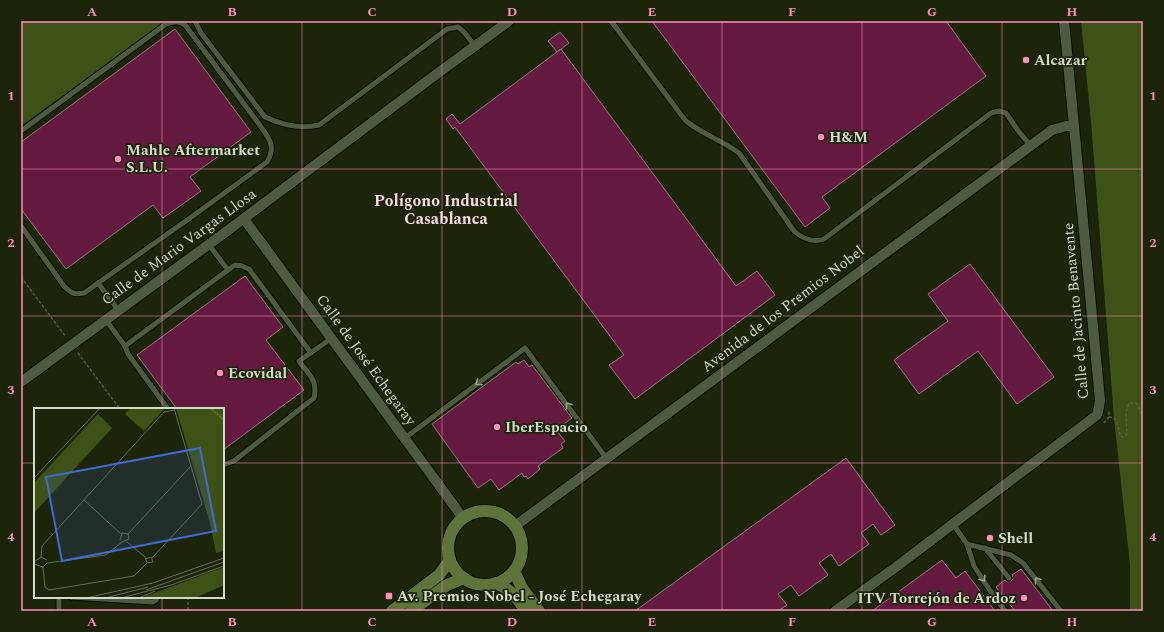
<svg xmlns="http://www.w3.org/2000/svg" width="1164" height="632" viewBox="0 0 1164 632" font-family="Spectral,serif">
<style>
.green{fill:#3e5217}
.building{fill:#641a3e;stroke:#977481}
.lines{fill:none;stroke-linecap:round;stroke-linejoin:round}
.lane-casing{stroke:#060e00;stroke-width:7}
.street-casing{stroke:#060e00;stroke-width:12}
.secondary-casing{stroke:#060e00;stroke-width:14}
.path{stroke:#576048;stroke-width:1.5;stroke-dasharray:3 2;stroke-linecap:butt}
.lane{stroke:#4f5b3e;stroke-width:5}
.street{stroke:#4f5b3e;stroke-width:10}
.secondary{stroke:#5f743a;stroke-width:12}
.oneway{stroke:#98a18b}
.grid{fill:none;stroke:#fe8ebc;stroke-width:1;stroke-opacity:0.55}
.poi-dot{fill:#fe8ebc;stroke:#1c250a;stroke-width:1.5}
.labels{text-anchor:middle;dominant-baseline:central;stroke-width:3.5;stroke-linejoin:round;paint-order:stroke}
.poi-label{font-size:15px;font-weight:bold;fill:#d3daca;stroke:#1c250a;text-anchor:start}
.street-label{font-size:15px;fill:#d3daca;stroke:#1c250a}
.neighbourhood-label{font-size:16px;font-weight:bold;fill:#fbd9e5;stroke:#1c250a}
.inset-river{fill:none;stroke:#55701f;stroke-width:2}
.inset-road{fill:none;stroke:#656d57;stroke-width:1}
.view{fill:#416ad5;fill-opacity:0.15;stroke:#416ad5;stroke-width:2}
.inset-edge{fill:none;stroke:#d3daca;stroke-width:2}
.neatline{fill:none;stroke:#fe8ebc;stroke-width:1.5}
.grid-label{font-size:13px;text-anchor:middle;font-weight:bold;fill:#fe8ebc}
</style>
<rect width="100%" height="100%" fill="#1c250a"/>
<!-- green -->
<g class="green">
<polygon points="21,21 165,21 21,126"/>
<polygon points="1081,21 1143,21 1143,611 1130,611 1130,565 1114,418 1091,121"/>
</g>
<!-- building -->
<g class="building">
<polygon points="652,21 946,21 986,76 822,197 830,208 805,227"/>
<polygon points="175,29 251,132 190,177 201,191 163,218 153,205 66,269 21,209 21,142"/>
<polygon points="560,32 569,43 557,52 561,49 736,286 757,271 775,295 635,399 609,365 624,355 455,127 453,129 446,119 452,114 460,124 557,52 548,41"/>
<polygon points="970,264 1054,377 1017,404 978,351 919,394 894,360 948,321 928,294"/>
<polygon points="245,276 283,327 266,340 304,390 223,450 223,409 177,409 137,355"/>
<polygon points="524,360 529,367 532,365 572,418 556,430 565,441 561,444 563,448 538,466 540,469 528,479 526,476 524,477 522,473 499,490 491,479 478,488 432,424 516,362 518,364"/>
<polygon points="846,458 895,525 881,535 873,524 861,533 869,544 839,566 831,554 819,563 828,575 799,596 791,585 785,589 778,594 787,605 778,611 635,611"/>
<polygon points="942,560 956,578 965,571 995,611 872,611"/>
<polygon points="1021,569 1053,611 1015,611 996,587 1005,580 1008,582 1011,581 1013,579 1012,575"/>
</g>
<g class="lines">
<!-- lane casing -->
<g class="lane-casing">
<g id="lane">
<path d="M195 21 201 33 265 117C282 125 301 129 319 125L447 29 458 27 464 32 475 46"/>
<path d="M611 21 685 120C701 134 722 140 739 153L794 231C803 239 812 243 824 239L991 113 999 111 1006 113 1019 132 1031 146"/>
<path d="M21 131 166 24C173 22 178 20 185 25L259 124C268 137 277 146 267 162L190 218 84 293C73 295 71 293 64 286L21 226"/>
<polyline points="228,270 235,265 242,266 249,269 311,353"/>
<polyline points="98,283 119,311"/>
<polyline points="106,320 125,346 228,270 209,245"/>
<polyline points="125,346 128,354 168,409"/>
<polyline points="405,438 525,348 607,459"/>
<path d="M223 465 234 461 314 398C318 380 309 375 299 361L332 338"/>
<polyline points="953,524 967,544 974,566 989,589 1005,611"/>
<polyline points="967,544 1011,555 1023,563 1061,611"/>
<polyline points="985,548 1009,578"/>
<polyline points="71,597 153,602 156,600 157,597"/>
<polyline points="59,611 59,597"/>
</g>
</g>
<!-- street casing -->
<g class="street-casing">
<g id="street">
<polyline points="244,219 463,518"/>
<polyline points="21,382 223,234 438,73 509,21"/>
<polyline points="515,526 1052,130 1066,126 1074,126"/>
<polyline points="835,611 896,567 1097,415 1099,407 1100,400 1064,21"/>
</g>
</g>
<!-- secondary casing -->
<g class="secondary-casing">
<g id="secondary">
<circle cx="485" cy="548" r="37"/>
<polyline points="514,571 522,588 539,611"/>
<path d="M496 583C513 591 516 597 526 611"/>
<polyline points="392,611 439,575 450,560"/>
<polyline points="411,611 447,585 464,578"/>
</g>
</g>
<!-- path -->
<g class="path">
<polyline points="21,277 66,337"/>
<polyline points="78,353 120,409"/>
<path d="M1109 417 1114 418 1117 423 1120 436 1123 437 1127 434C1127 423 1124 414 1129 403L1137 404 1143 417"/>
<polyline points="1104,423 1109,417 1109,410"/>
<polyline points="188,597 188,611"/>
</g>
<!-- lane -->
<use href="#lane" class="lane"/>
<!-- street -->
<use href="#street" class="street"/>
<!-- secondary -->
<use href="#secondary" class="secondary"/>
</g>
<!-- one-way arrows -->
<defs><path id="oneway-chevron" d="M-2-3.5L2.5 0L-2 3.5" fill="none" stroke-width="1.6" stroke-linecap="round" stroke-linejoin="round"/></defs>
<g class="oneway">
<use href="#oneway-chevron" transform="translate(478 383) rotate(143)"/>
<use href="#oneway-chevron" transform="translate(568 405) rotate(-126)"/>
<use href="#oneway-chevron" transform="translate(983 579) rotate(57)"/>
<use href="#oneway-chevron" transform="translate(1037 580) rotate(-128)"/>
</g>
<!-- grid -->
<path class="grid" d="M162 21V409M302 21V611M442 21V611M582 21V611M722 21V611M862 21V611M1002 21V611M21 169H1143M21 316H1143M21 463H35M223 463H1143M162 597V611"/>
<!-- markers -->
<g class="poi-dot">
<circle cx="1026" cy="60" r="4"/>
<circle cx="821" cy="137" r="4"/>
<circle cx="118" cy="159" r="4"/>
<circle cx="220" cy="373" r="4"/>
<circle cx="497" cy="427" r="4"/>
<circle cx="990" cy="538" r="4"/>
<rect x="385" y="592" width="8" height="8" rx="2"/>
<circle cx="1024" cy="598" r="4"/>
</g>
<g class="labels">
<!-- poi labels -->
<g class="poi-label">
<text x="1034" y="60">Alcazar</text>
<text x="829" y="137">H&amp;M</text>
<text x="126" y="150">Mahle Aftermarket<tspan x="126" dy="17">S.L.U.</tspan></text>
<text x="228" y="373">Ecovidal</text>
<text x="505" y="427">IberEspacio</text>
<text x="998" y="538">Shell</text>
<text x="397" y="596">Av. Premios Nobel - José Echegaray</text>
<text x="1016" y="598" text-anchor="end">ITV Torrejón de Ardoz</text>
</g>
<!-- street labels -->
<g class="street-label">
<text transform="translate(179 247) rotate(-36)">Calle de Mario Vargas Llosa</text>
<text transform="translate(783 309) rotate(-37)">Avenida de los Premios Nobel</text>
<text transform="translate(1076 311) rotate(-95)">Calle de Jacinto Benavente</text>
<text transform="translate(366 360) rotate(54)">Calle de José Echegaray</text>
</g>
<!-- neighbourhood labels -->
<g class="neighbourhood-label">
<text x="446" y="201">Polígono Industrial<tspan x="446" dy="18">Casablanca</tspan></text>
</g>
</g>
<!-- overview -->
<g transform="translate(34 408)">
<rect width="190" height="190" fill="#1c250a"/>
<path d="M96 0H131L110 23 91 6ZM142 0H190V143L182 145 176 115ZM64 6 78 20 0 105V75ZM190 159V177L161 190H107Z" fill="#3e5217"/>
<path class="inset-river" d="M176 0 190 12"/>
<path class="inset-road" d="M0 70 66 0M50 92 87 126M94 126 157 58M86 132 88 125 94 126 95 131 88 134M93 134 111 149 113 155 119 154 117 149 112 151M7 149 8 138 130 4 141 2M118 150 168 96 140 0M0 154 7 149 13 152M13 155 72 147 88 134M0 156 9 159 13 155M9 159 11 179 15 182 100 168 113 155M145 170 190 154M112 182 148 169M52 190 119 175 190 150M71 190 114 179M87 190 137 177 190 158M105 190 121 183"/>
<path class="view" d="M166 40 182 123 28 153 12 69Z"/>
<rect width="190" height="190" class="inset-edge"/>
</g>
<!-- border -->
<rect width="1164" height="632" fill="none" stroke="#1c250a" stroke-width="44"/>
<rect x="22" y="22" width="1120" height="588" class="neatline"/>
<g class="grid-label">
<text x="92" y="16">A</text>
<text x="232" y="16">B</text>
<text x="372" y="16">C</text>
<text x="512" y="16">D</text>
<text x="652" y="16">E</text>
<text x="792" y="16">F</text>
<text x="932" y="16">G</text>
<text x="1072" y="16">H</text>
<text x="11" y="100">1</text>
<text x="1153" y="100">1</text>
<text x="11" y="247">2</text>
<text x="1153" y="247">2</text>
<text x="11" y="394">3</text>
<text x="1153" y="394">3</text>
<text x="11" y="541">4</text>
<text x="1153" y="541">4</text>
<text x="92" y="626">A</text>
<text x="232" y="626">B</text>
<text x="372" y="626">C</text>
<text x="512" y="626">D</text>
<text x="652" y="626">E</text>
<text x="792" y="626">F</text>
<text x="932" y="626">G</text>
<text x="1072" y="626">H</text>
</g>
</svg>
